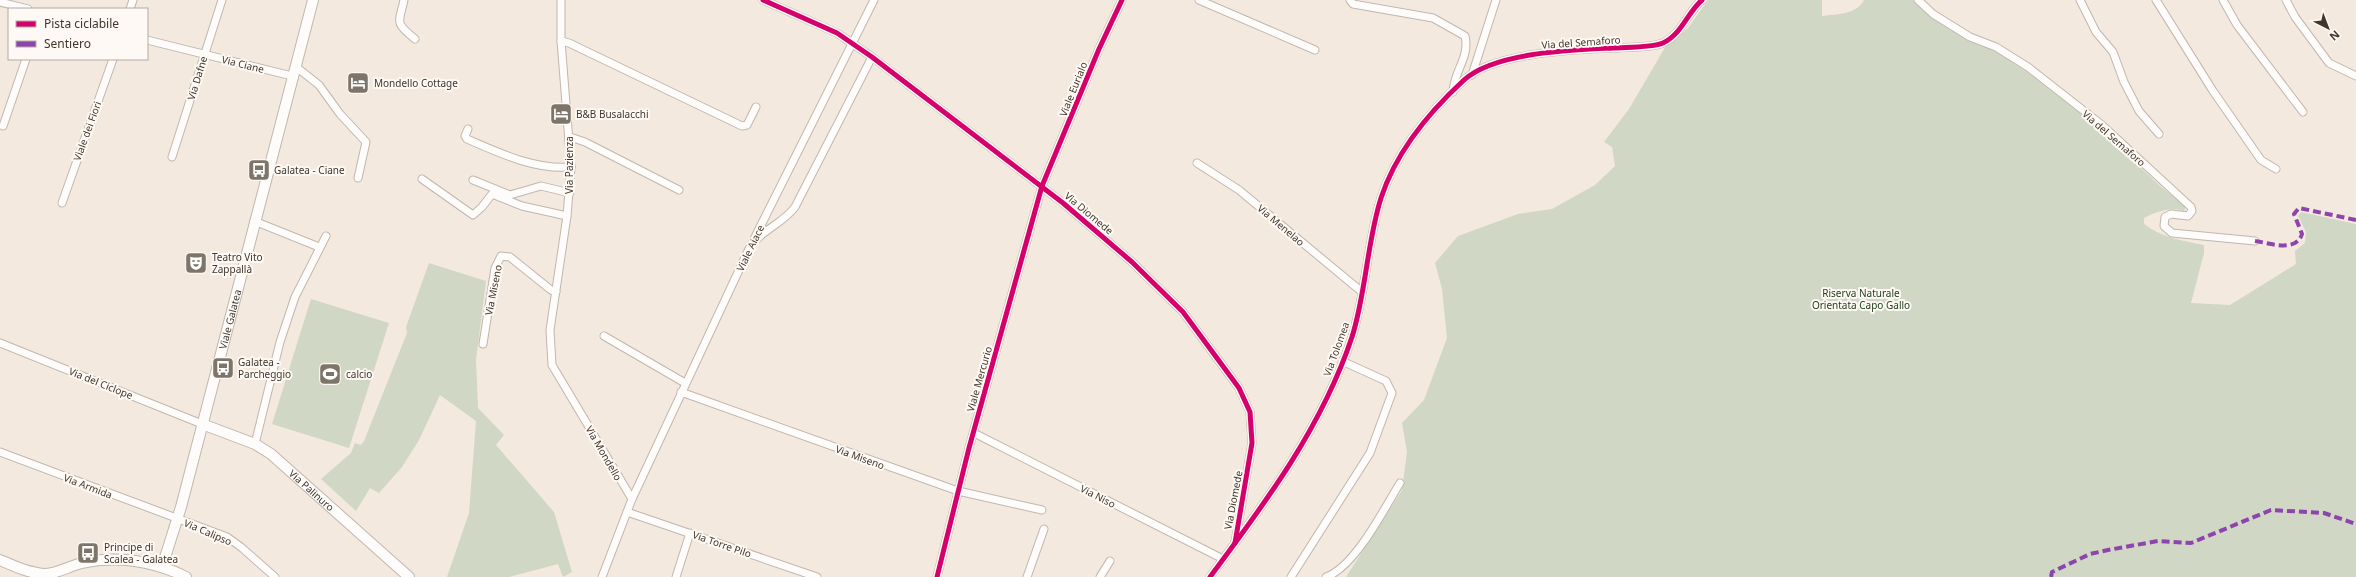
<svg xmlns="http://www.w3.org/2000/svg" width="2356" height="577" viewBox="0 0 2356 577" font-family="'Noto Sans',sans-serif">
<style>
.green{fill:#d0d7c4}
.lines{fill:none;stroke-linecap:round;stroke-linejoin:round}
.minor-casing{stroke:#c0b7ae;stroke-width:9}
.secondary-casing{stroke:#c0b7ae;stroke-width:12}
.minor{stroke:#fdfcfa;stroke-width:7}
.secondary{stroke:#fdfcfa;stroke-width:10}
.quiet{stroke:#8e44ad;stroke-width:4;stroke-dasharray:8 4;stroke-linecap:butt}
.cycleway-casing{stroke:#fef9f4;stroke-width:8}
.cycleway{stroke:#d6006c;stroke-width:5}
.labels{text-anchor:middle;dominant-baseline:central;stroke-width:4;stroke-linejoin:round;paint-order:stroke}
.street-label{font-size:10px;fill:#3f362c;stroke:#fef9f4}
.poi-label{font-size:10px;fill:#3f362c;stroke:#fef9f4;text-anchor:start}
.park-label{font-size:10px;fill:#1b3c17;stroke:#fef9f4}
</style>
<rect width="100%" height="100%" fill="#f4e9de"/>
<!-- green -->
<g class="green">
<path d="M1708 0H1822V16C1837 14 1856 15 1864 0H1913L1932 17 1968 41 1994 50 2027 72 2098 127 2160 186 2186 207 2184 211C2171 206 2155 212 2144 218V224C2161 237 2182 241 2204 245V253L2191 303 2230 305 2296 264 2295 251 2305 243 2306 232 2298 216 2301 212 2356 224V577H1346L1402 490 1407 452 1402 423 1424 400 1447 338 1442 289 1435 263 1458 236 1518 214 1552 209 1595 185 1615 166 1612 147 1604 142 1629 109 1667 44 1688 28Z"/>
<polygon points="429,263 486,281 476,360 478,408 504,435 496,445 554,512 572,572 563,577 558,564 509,577 447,577 469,513 476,421 440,395 419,440 402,467 379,493 370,488 356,511 321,479 351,453 355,443 361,445 364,441 407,333 406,327"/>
<polygon points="311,299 389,323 349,448 272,424"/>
</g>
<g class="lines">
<!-- minor casing -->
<g class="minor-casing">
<g id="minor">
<path d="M404 0C399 23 394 22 415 39"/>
<polyline points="561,0 561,41 571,167 567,216 550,330 552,365 632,499 602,577"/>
<polyline points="763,0 837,33 872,57 1063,203 1132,262 1183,312 1239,388 1250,412 1252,443 1235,543"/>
<polyline points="1199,0 1315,50"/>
<path d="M1350 0 1353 4 1433 18 1465 36C1470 58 1454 70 1453 92"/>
<polyline points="1918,0 1933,14 1970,37 1996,47 2028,67 2102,125 2191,207 2192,211 2188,216 2171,214 2165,217 2164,226 2172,233 2255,241"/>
<polyline points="2080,0 2096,32 2113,52 2124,82 2139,111 2159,134"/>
<polyline points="2156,0 2213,91 2261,160 2276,169"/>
<polyline points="2223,0 2237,25 2303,112"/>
<polyline points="2286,0 2295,17 2329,63 2356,76"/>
<polyline points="0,2 28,9"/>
<polyline points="130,9 133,0"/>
<polyline points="147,40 292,76"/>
<polyline points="561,41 569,43 742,126 747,125 756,107"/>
<polyline points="295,66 319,85 340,114 366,142 358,178"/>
<polyline points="1472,75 1496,0"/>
<polyline points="3,126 26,59"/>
<path d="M468 129 465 136 467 139C499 153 535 170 571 167"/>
<polyline points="570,137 585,142 679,190"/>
<polyline points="172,157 222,0"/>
<polyline points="1197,163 1239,190 1362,292"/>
<polyline points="422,179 473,215 482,207 492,194 522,206 567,216"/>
<polyline points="473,180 510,195 541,186 570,193"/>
<polyline points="62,203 113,59"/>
<polyline points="254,221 319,247"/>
<path d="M755 241C767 228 785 221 795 207L872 57"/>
<polyline points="604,336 685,383"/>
<polyline points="0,343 202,424"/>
<polyline points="483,344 495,268 501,256 510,257 551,290 556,292"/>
<polyline points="681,392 958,491 1042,510"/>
<polyline points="974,433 1223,559"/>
<polyline points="255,444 280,342 295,297 326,236"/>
<polyline points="0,452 227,537 241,547 275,577"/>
<polyline points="632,499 747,253 874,0"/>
<polyline points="627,512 817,577"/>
<polyline points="676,577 690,533"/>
<polyline points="937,577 969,448 1042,186 1099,49 1122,0"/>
<polyline points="1027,577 1044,529"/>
<polyline points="1100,577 1110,561"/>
<path d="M1210 577C1266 502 1322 427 1352 337 1366 293 1367 242 1381 198 1396 152 1428 113 1464 80 1495 52 1573 50 1613 48 1626 47 1651 48 1663 43 1682 34 1687 13 1702 0"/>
<polyline points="1291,577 1370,453 1392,393 1386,381 1342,361"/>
<path d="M1326 577C1355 567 1384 509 1400 483"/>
</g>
</g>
<!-- secondary casing -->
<g class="secondary-casing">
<g id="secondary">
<path id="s1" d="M202 424 255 444 271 454 409 577"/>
<path d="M0 560C14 566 29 573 44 574 57 574 69 566 82 563 117 555 154 561 186 577"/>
<path id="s2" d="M162 567 181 507 313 0"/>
</g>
</g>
<!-- minor -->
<use href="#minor" class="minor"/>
<!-- secondary -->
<use href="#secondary" class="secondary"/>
<!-- quiet -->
<g class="quiet">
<path d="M2255 241C2270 243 2296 253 2302 234L2294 214 2299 208 2356 220"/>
<polyline points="2051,577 2052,572 2090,554 2108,550 2158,541 2191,543 2271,510 2324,513 2356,524"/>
</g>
<!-- cycleway casing -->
<g class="cycleway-casing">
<g id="cycleway">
<polyline points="763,0 837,33 872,57 1063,203 1132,262 1183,312 1239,388 1250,412 1252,443 1235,543"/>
<polyline points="937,577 969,448 1042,186 1099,49 1122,0"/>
<path d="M1210 577C1266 502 1322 427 1352 337 1366 293 1367 242 1381 198 1396 152 1428 113 1464 80 1495 52 1573 50 1613 48 1626 47 1651 48 1663 43 1682 34 1687 13 1702 0"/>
</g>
</g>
<!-- cycleway -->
<use href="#cycleway" class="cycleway"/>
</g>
<!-- icons -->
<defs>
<g id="hotel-square" transform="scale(1.15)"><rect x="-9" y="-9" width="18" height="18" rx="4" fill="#7e756a" stroke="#fef9f4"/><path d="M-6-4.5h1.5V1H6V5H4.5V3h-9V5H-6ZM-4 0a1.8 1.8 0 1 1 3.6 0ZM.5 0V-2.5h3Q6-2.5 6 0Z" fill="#fff"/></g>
<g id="bus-square" transform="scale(1.15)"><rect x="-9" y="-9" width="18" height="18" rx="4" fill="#7e756a" stroke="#fef9f4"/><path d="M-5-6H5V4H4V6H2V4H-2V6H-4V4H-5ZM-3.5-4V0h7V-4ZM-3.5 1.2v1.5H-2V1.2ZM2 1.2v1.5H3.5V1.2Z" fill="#fff"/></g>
<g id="theatre-square" transform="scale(1.15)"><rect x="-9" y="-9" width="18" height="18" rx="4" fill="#7e756a" stroke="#fef9f4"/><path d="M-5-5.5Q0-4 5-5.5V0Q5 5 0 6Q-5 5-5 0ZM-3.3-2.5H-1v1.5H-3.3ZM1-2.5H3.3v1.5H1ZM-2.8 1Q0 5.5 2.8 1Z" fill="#fff"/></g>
<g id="stadium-square" transform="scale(1.15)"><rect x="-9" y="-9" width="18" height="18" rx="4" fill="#7e756a" stroke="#fef9f4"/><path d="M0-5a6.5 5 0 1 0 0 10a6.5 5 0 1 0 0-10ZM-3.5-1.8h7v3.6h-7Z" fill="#fff"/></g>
</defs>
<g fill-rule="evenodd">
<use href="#hotel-square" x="358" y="83"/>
<use href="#hotel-square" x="561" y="114"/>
<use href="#bus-square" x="259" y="170"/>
<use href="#theatre-square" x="196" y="263"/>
<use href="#bus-square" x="223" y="368"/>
<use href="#stadium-square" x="330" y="374"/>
<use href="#bus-square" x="88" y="553"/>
</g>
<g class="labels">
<!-- street labels -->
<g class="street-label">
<text transform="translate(1581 42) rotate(-4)">Via del Semaforo</text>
<text transform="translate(243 64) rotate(14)">Via Ciane</text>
<text transform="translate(197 78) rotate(-73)">Via Dafne</text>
<text transform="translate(1073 89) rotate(-68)">Viale Eurialo</text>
<text transform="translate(87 131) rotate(-70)">Viale dei Fiori</text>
<text transform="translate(2114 138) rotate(41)">Via del Semaforo</text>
<text transform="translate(569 165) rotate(-90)">Via Pazienza</text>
<text transform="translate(1089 213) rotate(40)">Via Diomede</text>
<text transform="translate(1281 225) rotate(40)">Via Menelao</text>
<text transform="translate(750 248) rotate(-64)">Viale Aiace</text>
<text transform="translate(493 290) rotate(-79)">Via Miseno</text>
<text stroke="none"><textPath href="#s2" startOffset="257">Viale Galatea</textPath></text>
<text transform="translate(1336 349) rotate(-70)">Via Tolomea</text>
<text transform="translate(979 379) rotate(-74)">Viale Mercurio</text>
<text transform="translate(101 383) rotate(22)">Via del Ciclope</text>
<text transform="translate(604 453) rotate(60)">Via Mondello</text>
<text transform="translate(860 457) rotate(20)">Via Miseno</text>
<text transform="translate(88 486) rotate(21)">Via Armida</text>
<text stroke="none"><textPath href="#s1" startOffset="130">Via Palinuro</textPath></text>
<text transform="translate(1098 496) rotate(27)">Via Niso</text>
<text transform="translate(1233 500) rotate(-79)">Via Diomede</text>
<text transform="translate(208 532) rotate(23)">Via Calipso</text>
<text transform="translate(722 544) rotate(19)">Via Torre Pilo</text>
</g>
<!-- poi labels -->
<g class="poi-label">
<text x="374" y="83">Mondello Cottage</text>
<text x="576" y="114">B&amp;B Busalacchi</text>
<text x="274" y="170">Galatea - Ciane</text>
<text x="212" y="257">Teatro Vito<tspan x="212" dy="12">Zappallà</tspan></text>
<text x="238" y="362">Galatea -<tspan x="238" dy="12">Parcheggio</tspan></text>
<text x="346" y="374">calcio</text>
<text x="104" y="547">Principe di<tspan x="104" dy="12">Scalea - Galatea</tspan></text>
</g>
<!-- park labels -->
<g class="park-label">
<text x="1861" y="293">Riserva Naturale<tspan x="1861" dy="12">Orientata Capo Gallo</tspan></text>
</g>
</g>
<!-- legend -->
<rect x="8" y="8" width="140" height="52" fill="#fef9f4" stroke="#b2aba4"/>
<rect x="16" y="21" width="20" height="6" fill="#d6006c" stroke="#b2aba4"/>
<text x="44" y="28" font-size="12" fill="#3f362c">Pista ciclabile</text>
<rect x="16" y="41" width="20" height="6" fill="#8e44ad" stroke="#b2aba4"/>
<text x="44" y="48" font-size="12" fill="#3f362c">Sentiero</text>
<!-- north arrow -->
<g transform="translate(2328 28) rotate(138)" stroke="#fef9f4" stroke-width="3" paint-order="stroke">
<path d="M0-3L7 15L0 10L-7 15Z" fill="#3f362c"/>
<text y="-6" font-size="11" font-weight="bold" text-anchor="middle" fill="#3f362c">N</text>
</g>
</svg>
